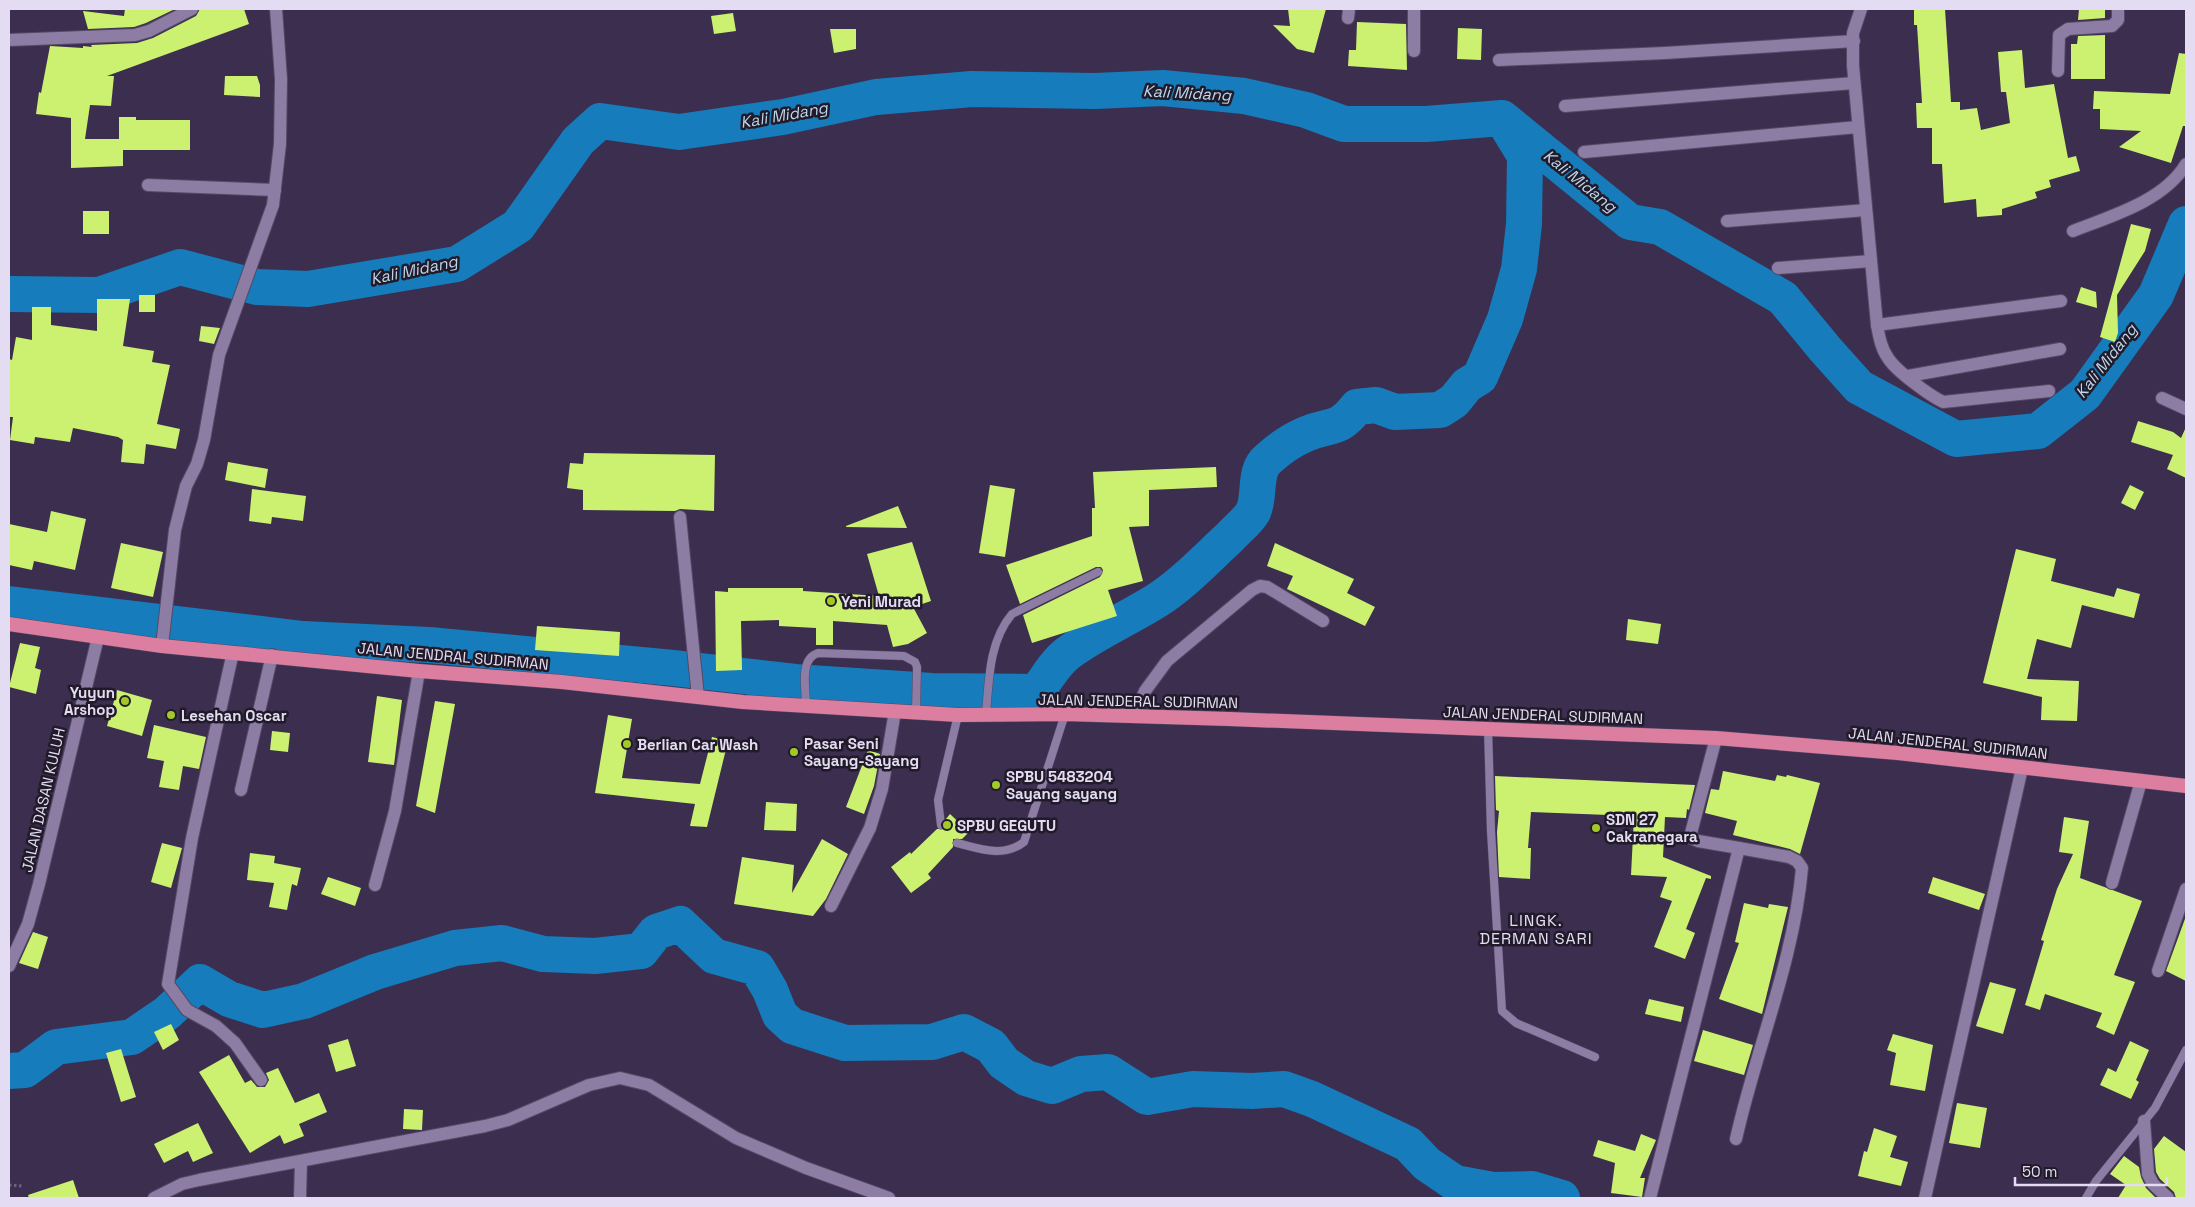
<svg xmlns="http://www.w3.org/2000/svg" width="2195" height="1207" viewBox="0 0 2195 1207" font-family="'Space Grotesk',sans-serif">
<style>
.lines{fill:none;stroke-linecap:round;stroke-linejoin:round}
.river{stroke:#167cbb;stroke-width:36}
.building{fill:#ccf170}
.service-casing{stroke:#554965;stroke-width:9}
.minor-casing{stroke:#554965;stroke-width:14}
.trunk-casing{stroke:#554965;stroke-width:15}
.path{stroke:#6e6280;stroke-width:3;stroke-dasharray:2.5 2.5;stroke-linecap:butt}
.service{stroke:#8d7da4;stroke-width:8}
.minor{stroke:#8d7da4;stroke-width:12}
.trunk{stroke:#dc7ea0;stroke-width:14}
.poi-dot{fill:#a2c928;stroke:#201a29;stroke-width:2}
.labels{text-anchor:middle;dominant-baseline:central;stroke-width:5;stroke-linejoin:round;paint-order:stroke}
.poi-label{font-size:15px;font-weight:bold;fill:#e4dcf2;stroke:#201a29;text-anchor:start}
.street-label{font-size:15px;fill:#e4dcf2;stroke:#201a29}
.water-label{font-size:16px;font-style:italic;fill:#bed6eb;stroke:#201a29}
.neighbourhood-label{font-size:16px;letter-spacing:1px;fill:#e4dcf2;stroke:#201a29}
</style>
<rect width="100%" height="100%" fill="#3c2e4f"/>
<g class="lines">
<!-- river -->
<g class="river">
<polyline points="9,294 99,295 180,267 257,287 308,289 457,264 518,226 578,141 600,121 679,132 783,117 876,97 972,89 1095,91 1163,88 1244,96 1306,110 1344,124 1426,124 1502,118 1630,222 1660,227 1783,298 1825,349 1859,387 1956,439 2038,431 2085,394 2156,295 2186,224"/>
<path d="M9 604 303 639 429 645 673 668 795 682 932 691 1037 692C1046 679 1055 663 1068 653 1095 633 1127 619 1156 601 1183 584 1206 559 1230 537 1237 529 1248 521 1253 512 1261 495 1253 471 1268 459 1279 449 1292 440 1306 434 1332 423 1337 432 1357 407L1376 405 1395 412 1440 410 1454 401 1467 385 1480 377 1505 319 1519 269 1524 224 1525 156 1505 123"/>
<polyline points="9,1071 25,1070 56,1047 132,1037 167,1013 200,982 229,999 263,1010 304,1001 375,972 455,948 502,943 543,954 595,956 641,951 656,932 680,924 714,956 757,968 770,990 780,1015 792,1026 845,1043 932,1042 964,1032 991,1046 1004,1063 1026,1078 1052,1086 1081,1074 1108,1072 1147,1097 1193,1089 1252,1091 1284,1089 1312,1099 1408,1144 1427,1164 1455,1183 1493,1190 1532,1189 1562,1198"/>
</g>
</g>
<!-- building -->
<g class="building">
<polygon points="125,9 175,9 146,23 134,27 88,29 83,11 124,16"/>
<polygon points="200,9 244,9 249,24 107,76 114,76 111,106 90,105 85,139 119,139 119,117 136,117 136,120 190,120 190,150 123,150 123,166 71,168 71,118 36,114 39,92 41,93 50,46 83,48 83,46 92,47 91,45 137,43 153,38 196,16"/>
<polygon points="1288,9 1326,9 1314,53 1297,49 1273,25 1290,26"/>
<polygon points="1914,9 1945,9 1951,102 1960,102 1960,110 1977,108 1981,130 2010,123 2006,92 2001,92 1998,52 2022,50 2025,88 2054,84 2068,158 2076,156 2080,171 2049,180 2051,187 2035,192 2037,198 2002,209 2002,215 1977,217 1976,199 1944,203 1942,164 1932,164 1932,128 1917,128 1916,103 1922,103 1917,25 1914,25"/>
<polygon points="2079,9 2105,9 2105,18 2078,20"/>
<polygon points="733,13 736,31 714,34 711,16"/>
<polygon points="1357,22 1406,24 1407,70 1348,66 1349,50 1356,50"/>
<polygon points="1458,28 1482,29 1481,60 1457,59"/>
<polygon points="830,29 856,29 856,49 834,53"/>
<polygon points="2105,35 2105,79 2071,79 2071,44 2077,44 2078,36"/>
<polygon points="2179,53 2186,54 2186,126 2183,126 2171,163 2119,147 2141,131 2100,129 2100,109 2093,109 2094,91 2170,94"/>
<polygon points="225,76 257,76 260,85 260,97 224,95"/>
<rect x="83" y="211" width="26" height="23"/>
<polygon points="2131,224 2151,229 2145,251 2117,295 2118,333 2115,342 2100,337"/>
<polygon points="2081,287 2096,292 2097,308 2076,302"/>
<rect x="139" y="295" width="16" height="17"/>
<polygon points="97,299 130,299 123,346 154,351 152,362 170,365 157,424 180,429 176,449 146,444 144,464 121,462 123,440 118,437 73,428 70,442 35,437 34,444 10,440 13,417 9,417 9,359 12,360 16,337 32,340 32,307 51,307 51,325 97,331"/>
<polygon points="201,326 220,328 214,344 199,341"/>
<polygon points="2138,421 2173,432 2181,438 2186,427 2186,478 2167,469 2173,455 2131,442"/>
<polygon points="584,453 715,455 714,511 680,509 675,511 583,510 583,490 567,488 570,463 583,464"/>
<polygon points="228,462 268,469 265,488 225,480"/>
<polygon points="1216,467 1217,487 1149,490 1149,526 1129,527 1143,581 1108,590 1117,616 1032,643 1023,615 1100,577 1103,570 1101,567 1096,567 1020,604 1006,565 1092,536 1092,508 1095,508 1093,472"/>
<polygon points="990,485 1015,489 1005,557 979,553"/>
<polygon points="2130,485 2144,492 2135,510 2121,503"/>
<polygon points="252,489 306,496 303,521 272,517 271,524 249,521"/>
<polygon points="898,506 907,528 846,527 846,526"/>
<polygon points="51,511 86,519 75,570 34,561 32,570 9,565 9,524 47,532"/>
<polygon points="912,542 931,601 913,607 927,633 908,644 893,647 887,625 833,621 833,645 816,645 816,628 779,626 779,620 741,621 742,670 716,671 715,591 728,592 728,588 803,588 803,591 879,596 867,554"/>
<polygon points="121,543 163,552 153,597 111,588"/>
<polygon points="1275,543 1354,579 1347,593 1375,607 1365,626 1287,589 1293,576 1267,566"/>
<polygon points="2016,549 2056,559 2051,581 2114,597 2117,588 2140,594 2134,618 2082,605 2071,648 2037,639 2027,679 2079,681 2077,721 2041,720 2042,697 1983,683"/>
<polygon points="1628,619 1661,624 1658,644 1626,640"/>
<polygon points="537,626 620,632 619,656 535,650"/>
<polygon points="20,643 40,647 35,668 41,670 36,694 9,687"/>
<polygon points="117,690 152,700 142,736 107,726"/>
<polygon points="377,696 402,700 394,765 368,762"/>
<polygon points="435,701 455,704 435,813 416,806"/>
<polygon points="608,715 632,719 622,778 700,784 712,737 728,741 707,827 690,826 695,804 595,793"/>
<polygon points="154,725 206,737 199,769 183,766 179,790 159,787 164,761 147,758"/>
<polygon points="272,731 290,733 288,752 270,750"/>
<polygon points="868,750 880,754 874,786 864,814 846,807"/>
<polygon points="1723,771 1775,781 1777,775 1786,777 1787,775 1820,783 1800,854 1790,849 1733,835 1737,821 1705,813 1711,789 1719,790"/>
<polygon points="1495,776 1695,785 1689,810 1687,809 1686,818 1665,817 1663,857 1711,876 1711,879 1706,878 1686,929 1695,933 1685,959 1654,947 1672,901 1660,897 1667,877 1631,875 1634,816 1531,812 1528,848 1531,848 1530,879 1499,877 1497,832 1499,811 1496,810"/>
<polygon points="766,802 797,804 796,831 764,830"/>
<polygon points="950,814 969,832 962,839 953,839 953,847 928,874 931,878 911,893 891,867 910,852 911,854 937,829 945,829 946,819"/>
<polygon points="2064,817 2089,821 2080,878 2142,901 2114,975 2135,982 2114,1035 2096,1027 2102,1013 2045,994 2040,1010 2025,1005 2044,941 2041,940 2057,889 2073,854 2059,852"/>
<polygon points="822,839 848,854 826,899 813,916 734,904 742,857 794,865 792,893"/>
<polygon points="162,843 182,848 171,888 151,882"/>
<polygon points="250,853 275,856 274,863 301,868 297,886 292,884 287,910 269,907 274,883 247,880"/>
<polygon points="328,877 361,888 355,906 321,894"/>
<polygon points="1933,877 1985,894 1979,910 1928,893"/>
<polygon points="1744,903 1768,908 1769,904 1788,907 1762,1014 1719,999 1739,943 1735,942"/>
<polygon points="2186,916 2186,981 2166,971"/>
<polygon points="33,932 48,937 38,969 19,963"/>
<polygon points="1990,982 2016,989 2003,1034 1976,1026"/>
<polygon points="1649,999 1684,1007 1681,1022 1645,1014"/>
<polygon points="171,1024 179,1040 163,1050 154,1032"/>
<polygon points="1703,1030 1753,1045 1744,1075 1694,1061"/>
<polygon points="1893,1034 1933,1045 1925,1091 1890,1085 1896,1053 1887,1050"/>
<polygon points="348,1039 356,1066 336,1072 328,1045"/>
<polygon points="2130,1041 2149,1050 2136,1080 2139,1082 2131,1099 2100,1085 2108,1068 2116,1072"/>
<polygon points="121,1049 136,1097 121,1102 106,1053"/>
<polygon points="229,1055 245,1083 251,1080 257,1087 265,1087 269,1080 266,1073 278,1068 295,1103 319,1093 327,1112 299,1124 304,1136 284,1144 280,1135 250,1153 199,1072"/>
<polygon points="1957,1103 1987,1108 1980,1148 1949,1143"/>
<polygon points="404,1109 423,1110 422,1130 403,1129"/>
<polygon points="198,1123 213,1153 193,1162 188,1151 164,1163 154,1144"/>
<polygon points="1874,1128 1897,1136 1890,1157 1908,1162 1901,1186 1858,1176 1864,1151 1867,1152"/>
<polygon points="1641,1134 1656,1140 1640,1178 1645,1178 1642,1197 1611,1193 1615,1163 1593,1156 1598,1140 1635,1151"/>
<polygon points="2164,1136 2186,1152 2186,1198 2176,1198 2174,1192 2160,1179 2156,1172 2154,1149"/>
<polygon points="2124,1156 2139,1167 2141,1177 2146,1188 2156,1198 2118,1198 2126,1185 2110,1174"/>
<polygon points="73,1180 79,1198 29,1198 28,1195"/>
</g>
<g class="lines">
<!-- service casing -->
<g class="service-casing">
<g id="service">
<path d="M806 705C806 688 799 659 818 653L904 656 915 662 917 667 916 712"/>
<path d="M986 714C989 680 989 641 1012 614L1098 572"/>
<polyline points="1488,728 1491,831 1502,1011 1516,1023 1595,1057"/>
<polyline points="941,825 938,800 958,715"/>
<path d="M957 843C981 849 1003 858 1024 842L1065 714"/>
<polyline points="2086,1198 2096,1181 2155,1108 2186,1050"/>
</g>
</g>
<!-- minor casing -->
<g class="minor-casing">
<g id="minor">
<path d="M1861 9 1853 33V66L1877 325C1879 336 1881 348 1888 358 1896 371 1929 395 1943 402L2049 391"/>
<polyline points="1348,18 1349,9"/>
<polyline points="9,40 135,35 149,31 192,9"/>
<polyline points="1414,51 1414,9"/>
<polyline points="1499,60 1665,53 1854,41"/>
<polyline points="2058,71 2059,35 2068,29 2112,26 2118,20 2118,9"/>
<polyline points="1565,106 1854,83"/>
<polyline points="1584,152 1858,127"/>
<polyline points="148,185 275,190"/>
<polyline points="1727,221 1866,210"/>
<path d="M2073 231C2111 216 2164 201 2186 164"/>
<polyline points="1778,268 1871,261"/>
<polyline points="1877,325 2061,301"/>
<polyline points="1908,376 2060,349"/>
<polyline points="2162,398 2186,409"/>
<polyline points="680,517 698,697"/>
<polyline points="162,646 175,530 186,486 197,464 204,440 219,355 273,205 280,144 281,79 276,9"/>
<polyline points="233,652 192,838 168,984 187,1010 216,1026 235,1043 261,1080"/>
<polyline points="1134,716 1145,691 1167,661 1252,590 1260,586 1267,587 1323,621"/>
<polyline points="241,790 272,655"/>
<polyline points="2112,883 2141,781"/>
<polyline points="375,885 395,811 419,671"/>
<polyline points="831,906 870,828 882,789 895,711"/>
<polyline points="9,966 28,924 39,884 98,637"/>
<polyline points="2158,971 2186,889"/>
<polyline points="2144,1121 2148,1174 2153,1184 2168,1198"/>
<path d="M1736 1139C1756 1049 1794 961 1802 868L1797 861 1789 857 1739 848"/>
<polyline points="154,1198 182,1184 199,1180 485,1126 508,1120 589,1085 620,1078 649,1085 736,1138 806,1168 889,1198"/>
<polyline points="300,1198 301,1161"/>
<polyline points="1650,1198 1739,848 1698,841 1693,839 1691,833 1716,738"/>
<polyline points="1925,1198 2022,768"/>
</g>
</g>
<!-- trunk casing -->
<g class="trunk-casing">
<polyline id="trunk" points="9,624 162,646 419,671 562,682 743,702 958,715 1065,714 1229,719 1716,738 1898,753 2186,786"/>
</g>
<!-- path -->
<polyline class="path" points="9,1185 22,1186"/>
<!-- service -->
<use href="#service" class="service"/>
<!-- minor -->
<use href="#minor" class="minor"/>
<!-- trunk -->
<use href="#trunk" class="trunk"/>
</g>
<!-- markers -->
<g class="poi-dot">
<circle cx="831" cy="601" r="5"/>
<circle cx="125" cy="701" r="5"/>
<circle cx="171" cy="715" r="5"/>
<circle cx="627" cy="744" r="5"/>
<circle cx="794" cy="752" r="5"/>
<circle cx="996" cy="785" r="5"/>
<circle cx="947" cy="825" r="5"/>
<circle cx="1596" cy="828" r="5"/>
</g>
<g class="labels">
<!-- poi labels -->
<g class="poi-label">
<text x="841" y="601">Yeni Murad</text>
<text x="115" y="692" text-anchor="end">Yuyun<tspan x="115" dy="17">Arshop</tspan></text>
<text x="181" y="715">Lesehan Oscar</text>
<text x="804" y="743">Pasar Seni<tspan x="804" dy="17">Sayang-Sayang</tspan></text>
<text x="637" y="744">Berlian Car Wash</text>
<text x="1006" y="776">SPBU 5483204<tspan x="1006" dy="17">Sayang sayang</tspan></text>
<text x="1606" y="819">SDN 27<tspan x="1606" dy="17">Cakranegara</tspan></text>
<text x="957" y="825">SPBU GEGUTU</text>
</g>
<!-- street labels -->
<g class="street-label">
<text transform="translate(453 656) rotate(5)">JALAN JENDRAL SUDIRMAN</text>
<text transform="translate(1138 701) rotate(1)">JALAN JENDERAL SUDIRMAN</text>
<text transform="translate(1543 715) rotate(2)">JALAN JENDERAL SUDIRMAN</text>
<text transform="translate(1948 743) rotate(6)">JALAN JENDERAL SUDIRMAN</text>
<text transform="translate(43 800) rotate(-77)">JALAN DASAN KULUH</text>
</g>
<!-- water labels -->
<g class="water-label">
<text transform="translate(1187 93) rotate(3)">Kali Midang</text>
<text transform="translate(784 115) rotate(-10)">Kali Midang</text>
<text transform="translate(1580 181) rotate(39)">Kali Midang</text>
<text transform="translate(414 270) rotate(-12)">Kali Midang</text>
<text transform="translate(2106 361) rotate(-52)">Kali Midang</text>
</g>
<!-- neighbourhood labels -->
<g class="neighbourhood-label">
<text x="1536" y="920">LINGK.<tspan x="1536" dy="18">DERMAN SARI</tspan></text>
</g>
</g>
<!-- border -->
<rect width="2195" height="1207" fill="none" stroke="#e4dcf2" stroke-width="20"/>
<!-- scale -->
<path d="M2015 1177v8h152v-8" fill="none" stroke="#e4dcf2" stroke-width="2.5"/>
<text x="2022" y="1177" font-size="15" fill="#e4dcf2" stroke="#201a29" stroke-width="4" paint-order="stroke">50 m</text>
</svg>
